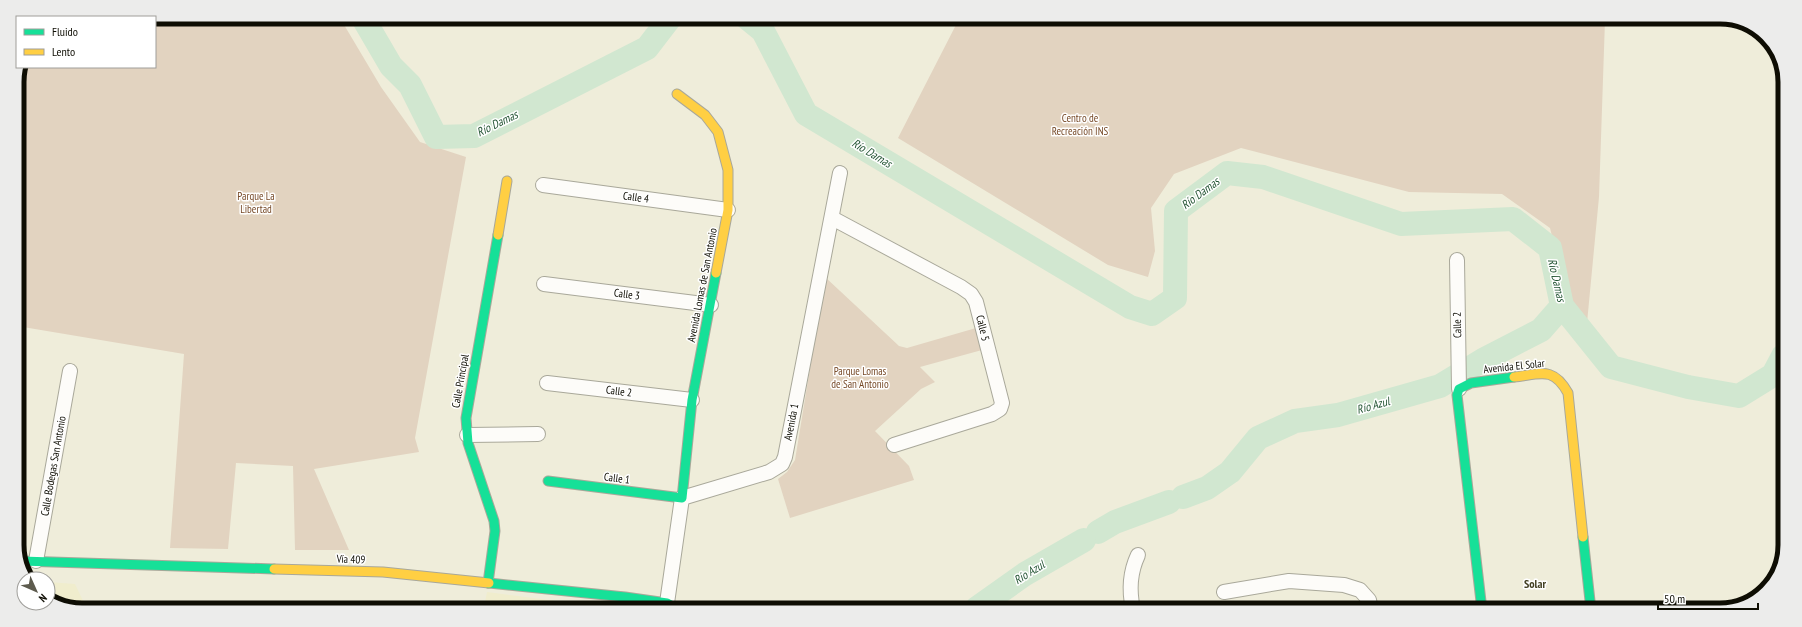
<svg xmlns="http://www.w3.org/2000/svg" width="1802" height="627" viewBox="0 0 1802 627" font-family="'PT Sans Narrow',sans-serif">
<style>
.built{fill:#f0edcd}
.green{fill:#e2d3c0}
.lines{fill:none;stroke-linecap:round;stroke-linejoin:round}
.river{stroke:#d1e7d0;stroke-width:24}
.street-casing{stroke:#a9a89a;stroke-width:16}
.fast-casing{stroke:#a9a89a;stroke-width:11}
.slow-casing{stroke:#a9a89a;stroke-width:11}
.street{stroke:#fdfcf9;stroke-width:14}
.fast{stroke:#16e098;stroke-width:9}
.slow{stroke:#ffcf43;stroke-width:9}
.labels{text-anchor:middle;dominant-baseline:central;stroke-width:3;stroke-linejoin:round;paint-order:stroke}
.park-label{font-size:11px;fill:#764927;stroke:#fff}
.street-label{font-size:11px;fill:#0e0d03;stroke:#fff}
.water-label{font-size:12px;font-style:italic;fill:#235433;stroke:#fff}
.neighbourhood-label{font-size:12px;font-weight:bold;fill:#434023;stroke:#fff}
.rim{fill:none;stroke:#0e0d03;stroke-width:5}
</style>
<rect width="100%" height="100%" fill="#efedda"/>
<!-- built -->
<g class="built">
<polygon points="48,582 75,584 86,607 61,607 48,597"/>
<polygon points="487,592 610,608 484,607"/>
</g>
<!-- green -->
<g class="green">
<polygon points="155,17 340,18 381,87 420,142 466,157 415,438 419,452 314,469 349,550 295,550 293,466 236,463 228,549 170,548 184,354 17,326 17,215 24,188 17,186 17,78 22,67 155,67"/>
<polygon points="959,19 1605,20 1599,197 1587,323 1569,303 1550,228 1502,194 1409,192 1241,148 1174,174 1151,208 1155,251 1148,277 1108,265 898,138"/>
<polygon points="825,277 899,346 907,348 976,328 982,350 920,367 935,382 921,389 875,431 909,466 914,480 790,518 778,479 787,472 795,460"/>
</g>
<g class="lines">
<!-- river -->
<g class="river">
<polyline points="363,18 391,66 410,85 436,137 474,136 647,48 670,18"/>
<polyline points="747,18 763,31 806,114 1130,307 1152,314 1175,298 1176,211 1227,173 1263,177 1401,224 1513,219 1550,248 1562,306 1611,367 1688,387 1739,396 1773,375 1783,356"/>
<polyline points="1183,497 1207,488 1230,472 1258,438 1295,421 1338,415 1440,386 1483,360 1541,330 1562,306"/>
<polyline points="1098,532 1115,522 1169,502"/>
<polyline points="977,608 1025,574 1084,540"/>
</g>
<!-- street casing -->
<g class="street-casing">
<g id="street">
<polyline points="543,185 728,210"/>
<polyline points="832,218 961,287 971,294 976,302 1002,403 1000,409 992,414 894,445"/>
<polyline points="1457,260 1459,389"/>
<polyline points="544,284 711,305"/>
<polyline points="547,383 692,400"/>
<polyline points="467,435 538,434"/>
<polyline points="36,561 70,371"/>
<polyline points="1224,592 1289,581 1344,585 1360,590 1369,600 1371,609"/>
<polyline points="667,603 682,498 769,472 782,464 785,457 840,173"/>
<path d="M1133 609C1129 591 1130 572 1138 555"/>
</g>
</g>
<!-- fast casing -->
<g class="fast-casing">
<g id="fast">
<polyline points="548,481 682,498 692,400 716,273"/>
<polyline points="1583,537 1591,610"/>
<polyline points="21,561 274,569"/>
<polyline points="488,583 495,531 494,521 468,443 466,418 498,235"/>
<polyline points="489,583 625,597 667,603 676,608"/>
<polyline points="1482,610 1457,395 1459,389 1471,383 1514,377"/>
</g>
</g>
<!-- slow casing -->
<g class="slow-casing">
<g id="slow">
<polyline points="677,94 705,115 718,132 728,170 728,210 716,273"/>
<polyline points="498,235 507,181"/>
<path d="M1514 377C1541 374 1553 366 1568 393L1583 537"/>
<polyline points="274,569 383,572 489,583"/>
</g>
</g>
<!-- street -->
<use href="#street" class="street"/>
<!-- fast -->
<use href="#fast" class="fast"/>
<!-- slow -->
<use href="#slow" class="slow"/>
</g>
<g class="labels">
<!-- park labels -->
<g class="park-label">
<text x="1080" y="118">Centro de<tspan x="1080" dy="13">Recreación INS</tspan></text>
<text x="256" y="196">Parque La<tspan x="256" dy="13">Libertad</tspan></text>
<text x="860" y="371">Parque Lomas<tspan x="860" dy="13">de San Antonio</tspan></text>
</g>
<!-- street labels -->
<g class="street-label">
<text transform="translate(636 197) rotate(8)">Calle 4</text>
<text transform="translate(702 285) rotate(-79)">Avenida Lomas de San Antonio</text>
<text transform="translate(627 294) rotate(7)">Calle 3</text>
<text transform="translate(1457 325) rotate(-91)">Calle 2</text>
<text transform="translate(983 328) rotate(76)">Calle 5</text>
<text transform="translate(1514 366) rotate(-6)">Avenida El Solar</text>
<text transform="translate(460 381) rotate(-80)">Calle Principal</text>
<text transform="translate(619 391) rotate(7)">Calle 2</text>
<text transform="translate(791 422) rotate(-79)">Avenida 1</text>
<text transform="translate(53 466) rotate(-80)">Calle Bodegas San Antonio</text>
<text transform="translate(617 478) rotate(7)">Calle 1</text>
<text transform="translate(351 559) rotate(2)">Vía 409</text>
</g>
<!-- water labels -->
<g class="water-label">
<text transform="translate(497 123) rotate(-26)">Río Damas</text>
<text transform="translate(872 153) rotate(31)">Río Damas</text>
<text transform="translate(1200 193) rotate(-37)">Río Damas</text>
<text transform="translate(1557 280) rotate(77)">Río Damas</text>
<text transform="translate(1373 405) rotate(-16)">Río Azul</text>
<text transform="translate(1029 572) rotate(-32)">Río Azul</text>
</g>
<!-- neighbourhood labels -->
<g class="neighbourhood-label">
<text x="1535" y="583">Solar</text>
</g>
</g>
<!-- crop -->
<path d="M0 0H1802V627H0ZM82 24H1720A58 58 0 0 1 1778 82V545A58 58 0 0 1 1720 603H82A58 58 0 0 1 24 545V82A58 58 0 0 1 82 24Z" fill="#ececeb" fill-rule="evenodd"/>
<path class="rim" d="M82 24H1720A58 58 0 0 1 1778 82V545A58 58 0 0 1 1720 603H82A58 58 0 0 1 24 545V82A58 58 0 0 1 82 24Z"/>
<!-- legend -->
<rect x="16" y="16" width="140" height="52" fill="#ffffff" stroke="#9f9e9a"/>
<rect x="24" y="29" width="20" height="6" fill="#16e098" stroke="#9f9e9a"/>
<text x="52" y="36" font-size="12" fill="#0e0d03">Fluido</text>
<rect x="24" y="49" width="20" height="6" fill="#ffcf43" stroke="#9f9e9a"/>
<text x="52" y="56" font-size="12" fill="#0e0d03">Lento</text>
<!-- north arrow -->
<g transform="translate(36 591) rotate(135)"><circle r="19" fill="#ffffff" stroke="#9f9e9a"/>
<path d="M0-3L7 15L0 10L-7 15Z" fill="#5d5b4e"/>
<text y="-6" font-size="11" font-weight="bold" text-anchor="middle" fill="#0e0d03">N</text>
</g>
<!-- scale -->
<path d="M1658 603v6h100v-6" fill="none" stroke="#0e0d03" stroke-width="2"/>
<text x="1664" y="603" font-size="12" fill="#0e0d03" stroke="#ffffff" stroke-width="3" paint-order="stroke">50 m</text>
</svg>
